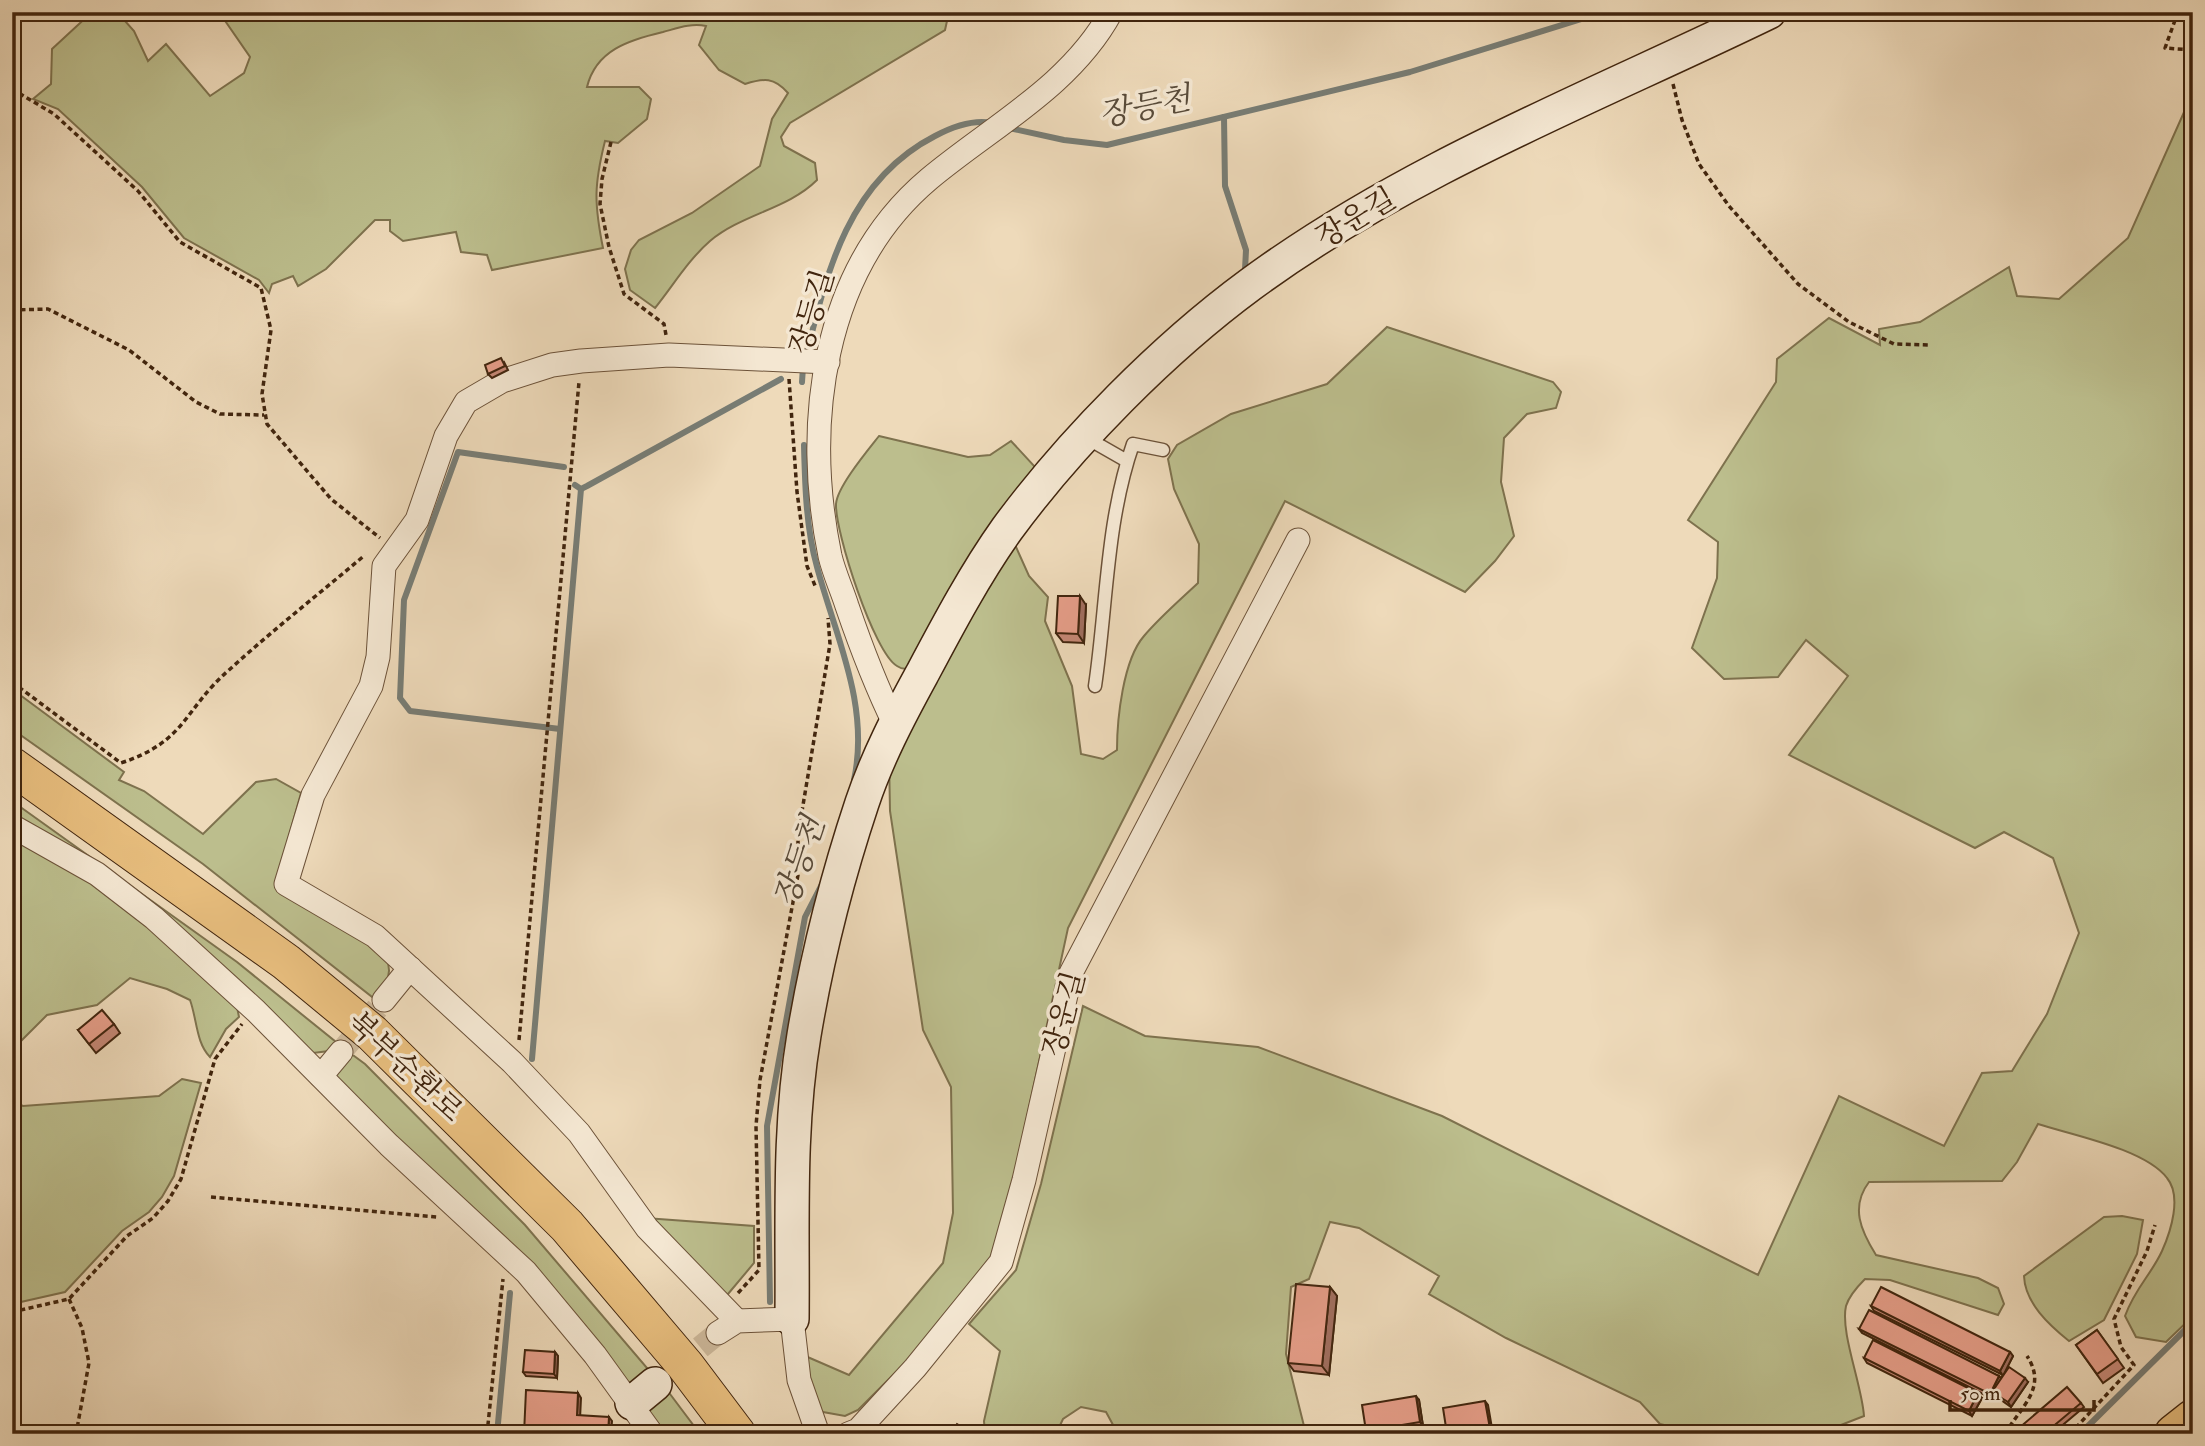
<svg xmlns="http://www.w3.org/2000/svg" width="2205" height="1446" viewBox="0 0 2205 1446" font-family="'IM FELL Double Pica','Noto Serif KR',serif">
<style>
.green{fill:#bcbe8d;stroke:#7e724e;stroke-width:2}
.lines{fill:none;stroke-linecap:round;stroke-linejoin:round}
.stream{stroke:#787d75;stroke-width:6}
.street-tunnel{stroke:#cbb698;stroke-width:23;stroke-dasharray:23 11;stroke-linecap:butt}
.lane-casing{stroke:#6c5239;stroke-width:15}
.street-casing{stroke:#6c5239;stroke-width:25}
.secondary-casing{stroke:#41250e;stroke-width:36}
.primary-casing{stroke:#41250e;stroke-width:39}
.highway-casing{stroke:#41250e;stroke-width:41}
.path{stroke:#41250e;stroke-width:3.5;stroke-dasharray:5 3.5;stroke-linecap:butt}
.lane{stroke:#f4e7d2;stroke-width:12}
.street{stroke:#f4e7d2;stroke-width:23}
.secondary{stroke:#f4e7d2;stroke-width:33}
.primary{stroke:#e7bd7d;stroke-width:37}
.highway{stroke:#e7bd7d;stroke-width:38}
.wall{fill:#c68876;stroke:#41250e;stroke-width:2}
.shaded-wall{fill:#a16f60;stroke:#41250e;stroke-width:2}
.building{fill:#e69e89;stroke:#41250e;stroke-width:2}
.labels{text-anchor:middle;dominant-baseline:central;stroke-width:7;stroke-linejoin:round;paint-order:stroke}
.street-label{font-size:30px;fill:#41250e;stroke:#f4e7d2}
.water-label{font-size:32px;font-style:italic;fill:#584a39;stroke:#f4e7d2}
</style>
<rect width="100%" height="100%" fill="#eedaba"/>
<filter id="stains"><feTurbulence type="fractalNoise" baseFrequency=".00286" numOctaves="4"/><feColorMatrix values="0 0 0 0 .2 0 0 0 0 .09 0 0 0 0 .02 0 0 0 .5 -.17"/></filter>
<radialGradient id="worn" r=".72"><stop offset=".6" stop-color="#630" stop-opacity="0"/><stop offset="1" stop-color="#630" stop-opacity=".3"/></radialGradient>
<!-- green -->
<g class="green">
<path d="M92 12H117L134 31 148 61 166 44 210 96 244 73 250 57 219 12H949L945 30 790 123 781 137 784 146 815 163 817 180C788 209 742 214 710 241 689 259 672 287 655 308L630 290 625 269 631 250 639 240 692 213 760 166 772 119 788 93C774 77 764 78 745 84L719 70 699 45 706 26C691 23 678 28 663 32 629 40 596 50 587 87H639L651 99 647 119 618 143 605 141C594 185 594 203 603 248L492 270 487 255 461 252 456 232 403 241 390 231V220H375L326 269 298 286 293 276 272 284 269 293 259 280 184 238 142 187 58 109 33 99 51 84 52 49Z"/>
<path d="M2193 92V1316L2166 1342 2136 1337 2125 1316C2135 1288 2151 1275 2162 1251 2171 1231 2182 1196 2167 1178 2145 1149 2072 1135 2038 1124L2017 1162 2002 1181 1869 1182C1850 1207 1861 1231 1876 1255L1978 1278 1998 1288 2004 1304 1998 1315 1890 1280 1865 1279C1858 1286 1849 1296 1846 1306 1840 1332 1862 1385 1864 1416L1818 1434H1702L1660 1424 1640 1402 1506 1338 1429 1294 1439 1276 1359 1228 1330 1222 1309 1279 1291 1287 1286 1354 1306 1434H1118L1106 1412 1081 1407 1063 1419 1056 1434H985L984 1421 1000 1351 969 1324 1016 1270 1041 1184 1083 1006 1145 1036 1258 1047 1442 1116 1758 1275 1839 1096 1944 1146 1982 1073 2012 1071 2047 1014 2079 933 2053 858 2004 832 1975 848 1789 755 1848 676 1806 640 1778 677 1724 679 1692 648 1717 578 1718 542 1688 520 1776 382 1777 359 1829 318 1880 345 1879 329 1920 322 2009 267 2017 296 2059 299 2128 238Z"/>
<path d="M1387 327 1553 382 1561 392 1556 408 1527 414 1504 438 1501 482 1514 536 1495 561 1465 592 1285 501 1068 928 1014 1177 991 1257 907 1361 858 1410 845 1416 823 1412 813 1403 803 1355 849 1375 943 1263 953 1213 951 1087 923 1030 890 811 889 757 1012 538 1029 576 1048 597 1045 621 1072 686 1081 754 1103 759 1117 750C1117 719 1123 660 1144 636 1160 617 1180 600 1198 583L1199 544 1174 489 1168 459 1177 445 1231 414 1327 384Z"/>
<path d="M879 436 968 457 990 455 1011 441 1036 468 912 667C907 669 903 670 897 666 874 653 835 532 836 504 837 487 868 450 879 436Z"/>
<path d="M12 689 124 772 119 780 144 791 203 834 256 782 276 779 301 793 275 887 375 944C395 962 392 979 376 1000L203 864 12 729Z"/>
<polygon points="12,801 237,962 336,1042 329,1051 313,1053 12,818"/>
<path d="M12 832 93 881 149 923 237 1007 239 1017 226 1029 210 1057C196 1043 197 1019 190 1000L167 989 130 978 97 1005 47 1015 12 1050Z"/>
<polygon points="346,1050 365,1064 525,1225 653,1375 637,1385 621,1380 337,1085 334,1076"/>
<polygon points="182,1079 201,1083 174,1176 162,1197 149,1212 122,1231 65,1292 12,1304 12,1101 23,1106 159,1096"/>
<path d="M2122 1216 2143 1220 2137 1254 2104 1320 2069 1341C2049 1325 2025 1303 2024 1276L2104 1217Z"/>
<polygon points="645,1218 754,1226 754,1263 728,1294 720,1296"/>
<polygon points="664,1386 700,1434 658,1434 648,1420 648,1400"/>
</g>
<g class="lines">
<!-- stream -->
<g class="stream">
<polyline points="1224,117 1225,186 1246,250 1245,270"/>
<polyline points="1009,128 1064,140 1107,145 1410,72 1604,12"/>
<path d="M806 357C827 270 849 180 935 136 952 127 972 119 992 123"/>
<polyline points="802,382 803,367"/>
<path d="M804 445C805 485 806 528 817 567 836 638 870 705 854 780"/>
<polyline points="575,485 581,489 587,486 781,379"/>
<polyline points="560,729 410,711 400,698 404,600 458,452 564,467"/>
<polyline points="532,1059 581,489"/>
<polyline points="770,1302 767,1126 805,917 822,884"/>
<polyline points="497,1434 510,1293"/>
<polyline points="2080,1434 2193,1322"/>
</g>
<!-- street-tunnel -->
<g class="street-tunnel">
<polyline points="341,1052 384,1000"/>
<polyline points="674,1369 718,1333"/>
</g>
<!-- lane casing -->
<g class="lane-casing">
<g id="lane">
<polyline points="1085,437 1127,461"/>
<path d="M1095 686C1107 605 1106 522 1133 444L1163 450"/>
</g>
</g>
<!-- street casing -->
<g class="street-casing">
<g id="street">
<path d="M895 725C876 686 861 647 847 606 842 590 834 573 830 556 803 425 821 270 929 179 991 127 1071 86 1111 12"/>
<polyline points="12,826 97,874 154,918 256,1011 389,1145 526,1272 595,1355 652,1434"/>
<polyline points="384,1000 410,968"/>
<polyline points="321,1076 341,1052"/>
<polyline points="737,1321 647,1228 579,1133 512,1062 375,936 286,884 313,795 371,686 378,657 384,566 417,520 446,436 466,402 502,381 552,365 581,361 669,355 828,362"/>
<polyline points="718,1333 737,1321 792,1319 799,1380 818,1434"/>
<polyline points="848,1434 858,1430 915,1368 1001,1262 1024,1180 1071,973 1298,540"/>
</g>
</g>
<!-- secondary casing -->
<g class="secondary-casing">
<g id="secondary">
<path d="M792 1319C793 1224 788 1130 804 1035 817 957 837 878 862 803 877 758 899 716 922 674 948 625 975 574 1007 529 1071 442 1164 348 1251 284 1409 168 1594 97 1769 12"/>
<polyline points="632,1403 655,1384"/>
</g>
</g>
<!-- primary casing -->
<g class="primary-casing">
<polyline id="primary" points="12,766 286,962 372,1033 567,1226 685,1365 737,1434"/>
</g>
<!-- highway casing -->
<g class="highway-casing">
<polyline id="highway" points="2174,1434 2193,1419"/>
</g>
<!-- path -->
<g class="path">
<polyline points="2178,12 2165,48 2193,50"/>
<polyline points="1673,84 1682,120 1699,164 1729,206 1798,284 1849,322 1894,344 1928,345"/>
<polyline points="12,89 54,114 138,191 180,242 261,288 271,330 262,394 267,424 331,499 380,538"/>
<polyline points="611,142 602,179 600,204 609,247 624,294 664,324 666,335"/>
<polyline points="12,310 48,309 129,350 196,402 220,414 264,415"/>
<polyline points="789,379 797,492 807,566 816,588"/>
<path d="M12 682 121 763C187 741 183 710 229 670 273 630 320 593 365 555"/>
<polyline points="519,1040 579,382"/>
<polyline points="211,1197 437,1217"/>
<polyline points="738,1293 759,1270 756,1126 760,1080 798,875 798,835 830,644 828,618"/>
<polyline points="69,1299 82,1328 89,1363 76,1434"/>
<polyline points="12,1312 69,1299 127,1236 153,1218 168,1201 181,1179 215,1059 242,1024"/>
<polyline points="487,1434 503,1279"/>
<path d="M2005 1434C2021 1406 2048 1388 2027 1356"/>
<polyline points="2070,1434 2134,1365 2121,1347 2114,1319 2147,1251 2155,1225"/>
</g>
<!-- lane -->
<use href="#lane" class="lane"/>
<!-- street -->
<use href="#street" class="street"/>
<!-- secondary -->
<use href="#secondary" class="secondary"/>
<!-- primary -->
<use href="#primary" class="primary"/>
<!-- highway -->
<use href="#highway" class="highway"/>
</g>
<!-- wall -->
<g class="wall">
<polygon points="504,362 508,370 492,378 488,374"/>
<polygon points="1086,605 1084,643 1063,642 1056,633"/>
<polygon points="114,1024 120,1033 96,1053 78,1030"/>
<polygon points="1330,1287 1337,1296 1329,1375 1294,1371 1288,1363"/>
<polygon points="1871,1306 2010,1352 2013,1356 2004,1373 2028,1382 2011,1407 1994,1395 1993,1399 1862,1333 1859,1329 1999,1376 2001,1378 2003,1375 1874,1311"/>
<polygon points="2097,1330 2124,1368 2103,1383 2076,1345"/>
<polygon points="555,1352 558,1356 557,1378 526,1376 523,1372"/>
<polygon points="1864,1358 1982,1398 1972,1416 1867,1363"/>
<polygon points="1419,1400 1423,1426 1379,1434 1368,1434 1366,1431"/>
<polygon points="2081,1403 2084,1407 2052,1434 2012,1434"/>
</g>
<!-- shaded-wall -->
<g class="shaded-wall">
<polygon points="1080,596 1086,605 1084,643 1078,634"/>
<polygon points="1330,1287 1337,1296 1329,1375 1322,1366"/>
<polygon points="555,1352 558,1356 557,1378 554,1374"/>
<polygon points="2010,1352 2013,1356 2003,1376 2000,1371"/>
<polygon points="1999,1376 2002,1380 1992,1392 1994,1395 1993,1399 1990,1394"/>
<polygon points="2025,1378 2028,1382 2011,1407 2008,1402"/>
<polygon points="578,1393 581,1398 580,1419 577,1415"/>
<polygon points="1978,1393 1982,1398 1972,1416 1969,1411"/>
<polygon points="1416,1396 1419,1400 1423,1426 1420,1422"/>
<polygon points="1485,1401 1488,1405 1493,1434 1491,1434"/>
<polygon points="609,1417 612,1421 611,1434 608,1434"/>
</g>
<!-- building -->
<g class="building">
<polygon points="501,358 505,366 488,374 485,365"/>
<polygon points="1058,596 1080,596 1078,634 1056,633"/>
<polygon points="102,1010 114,1024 89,1044 78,1030"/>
<polygon points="1296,1284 1330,1287 1322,1366 1288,1363"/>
<polygon points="1881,1287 2010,1352 2000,1371 1871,1306"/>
<polygon points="1869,1310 1999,1376 1990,1394 1859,1329"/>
<polygon points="2097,1330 2118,1359 2097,1374 2076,1345"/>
<polygon points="1873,1340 1978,1393 1969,1411 1864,1358"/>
<polygon points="525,1350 555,1352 554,1374 523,1372"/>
<polygon points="2009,1367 2025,1378 2008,1402 1992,1392"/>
<polygon points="2067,1387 2081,1403 2044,1434 2012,1434"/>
<polygon points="526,1390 578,1393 577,1415 609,1417 608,1434 524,1434"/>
<polygon points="1416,1396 1420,1422 1366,1431 1362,1405"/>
<polygon points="1485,1401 1491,1434 1447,1434 1443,1408"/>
<polygon points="957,1424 974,1434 951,1434"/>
<polygon points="1646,1426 1660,1429 1659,1434 1645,1434"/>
<polygon points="1675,1431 1690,1434 1674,1434"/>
</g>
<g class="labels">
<!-- street labels -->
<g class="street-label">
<text transform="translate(1356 218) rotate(-31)">장운길</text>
<text transform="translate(812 312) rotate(-73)">장등길</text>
<text transform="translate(1064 1014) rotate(-75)">장운길</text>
<text transform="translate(405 1067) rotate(43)">북부순환로</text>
</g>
<!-- water labels -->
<g class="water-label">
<text transform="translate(1145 107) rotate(-11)">장등천</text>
<text transform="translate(800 862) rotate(-71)">장등천</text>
</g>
</g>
<!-- margin -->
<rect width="2205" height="1446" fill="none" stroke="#eedaba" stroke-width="42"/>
<rect x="14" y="14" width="2177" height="1418" fill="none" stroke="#41250e" stroke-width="3.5"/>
<rect x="21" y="21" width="2163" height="1404" fill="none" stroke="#41250e" stroke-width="2"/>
<!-- scale -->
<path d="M1950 1400v10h144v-10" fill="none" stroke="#41250e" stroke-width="3.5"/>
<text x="1960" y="1400" font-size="21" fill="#41250e" stroke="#f4e7d2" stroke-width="5" paint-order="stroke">50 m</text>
<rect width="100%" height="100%" filter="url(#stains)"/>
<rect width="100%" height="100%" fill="url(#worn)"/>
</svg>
